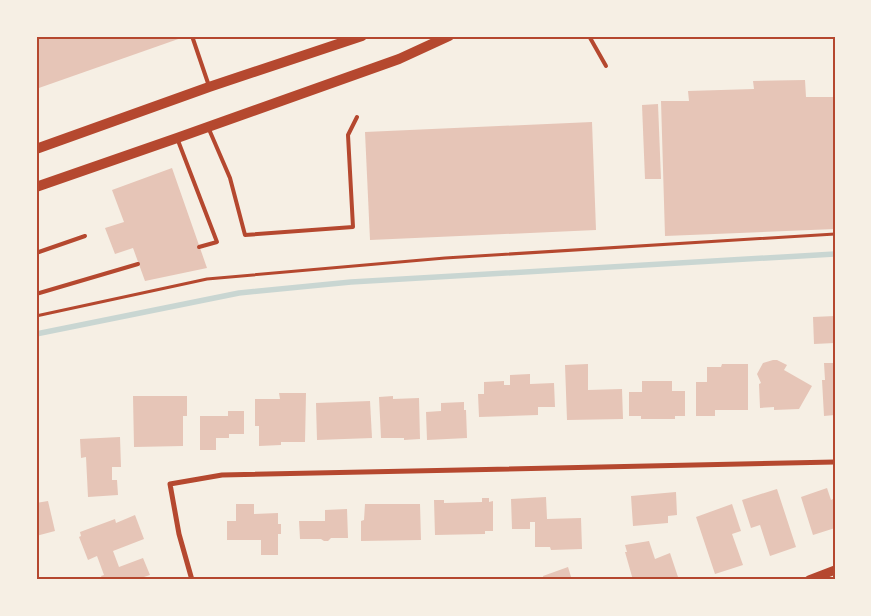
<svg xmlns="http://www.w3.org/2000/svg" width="871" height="616" viewBox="0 0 871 616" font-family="'Noto Serif',serif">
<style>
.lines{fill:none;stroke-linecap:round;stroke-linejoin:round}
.stream{stroke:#c9d6d2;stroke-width:5.5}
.building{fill:#e6c5b7}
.path{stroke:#b5482f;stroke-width:3}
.service{stroke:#b5482f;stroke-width:4}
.minor{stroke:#b5482f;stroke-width:5}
.tertiary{stroke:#b5482f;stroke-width:9}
.secondary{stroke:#b5482f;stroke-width:10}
.neatline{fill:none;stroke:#b5482f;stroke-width:2}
</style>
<rect width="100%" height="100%" fill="#f6efe4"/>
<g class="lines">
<!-- stream -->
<polyline class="stream" points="36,334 239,293 351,282 835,254"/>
</g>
<!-- building -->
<g class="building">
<polygon points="36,36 184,36 184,37 36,89"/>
<polygon points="805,80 806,97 835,97 835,229 665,236 661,101 689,101 688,91 754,89 753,81"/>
<polygon points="658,104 661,179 645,179 642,105"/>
<polygon points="592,122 596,230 370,240 365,132"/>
<polygon points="172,168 207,268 145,281 133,248 115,254 105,228 124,222 112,190"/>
<polygon points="835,316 835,343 814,344 813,317"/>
<polygon points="773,360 777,360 787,365 784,370 812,386 799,409 774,410 774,407 760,408 759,384 761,383 757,374 763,363"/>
<polygon points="824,363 835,363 835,415 824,416 822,380 825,380"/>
<polygon points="588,364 588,390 622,389 623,419 567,420 565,365"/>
<polygon points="722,364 748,364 748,410 715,410 715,416 696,416 696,382 707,382 707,367 721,367"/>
<polygon points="530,374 530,384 554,383 555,407 538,407 538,415 479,417 478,394 484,394 484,382 504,381 504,385 510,385 510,375"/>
<polygon points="642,381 672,381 672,391 685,391 685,416 675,416 675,419 641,419 641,416 629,416 629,392 642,392"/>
<polygon points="279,393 306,393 305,442 281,442 281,445 259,446 259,426 255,426 255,399 280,399"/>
<polygon points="133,396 187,396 187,416 183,416 183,446 134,447"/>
<polygon points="393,396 393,399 419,398 420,439 404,440 404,438 381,438 379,397"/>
<polygon points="370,401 372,438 317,440 316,403"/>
<polygon points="464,402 464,410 466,410 467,438 427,440 426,412 441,411 441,403"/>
<polygon points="228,411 244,411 244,434 229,434 229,438 216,438 216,450 200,450 200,416 228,416"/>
<polygon points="120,437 121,467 112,467 112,480 117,480 118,495 88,497 86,457 81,458 80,439"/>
<polygon points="827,488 831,500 835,498 835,528 813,535 801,497"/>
<polygon points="777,489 796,547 770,556 760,525 751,528 742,500"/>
<polygon points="676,492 677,515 668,516 668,523 633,526 631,496"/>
<polygon points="546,497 547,519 581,518 582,549 551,550 550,547 535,547 535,522 530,522 530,529 512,529 511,499"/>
<polygon points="482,498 489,498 489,502 493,501 493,531 485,531 485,534 435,535 434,500 444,500 444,503 482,502"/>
<polygon points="48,501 55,531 36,536 36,503"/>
<polygon points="236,504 254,504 254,514 278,513 278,524 281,524 281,534 278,534 278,555 261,555 261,540 227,540 227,521 236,521"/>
<polygon points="365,504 420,504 421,540 361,541 361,521 364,520"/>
<polygon points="732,504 741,531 732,534 743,565 715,574 696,517"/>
<polygon points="347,509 348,538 331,538 328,541 324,541 321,539 300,539 299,521 325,521 325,510"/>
<polygon points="135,515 144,539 113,551 119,567 143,558 150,575 141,578 142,580 103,580 101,576 104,575 97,556 88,560 79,537 81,536 80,532 115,519 116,523"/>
<polygon points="649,541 655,559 670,553 678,577 670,580 633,580 625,552 627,552 625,545"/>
<polygon points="568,567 572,580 544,580 543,576"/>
</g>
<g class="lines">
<!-- path -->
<polyline class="path" points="36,316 207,279 445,258 835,234"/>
<!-- service -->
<g class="service">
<polyline points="192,36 209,86"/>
<polyline points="589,36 606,66"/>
<polyline points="208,127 230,178 245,235 353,227 348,135 357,117"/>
<polyline points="177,138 217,242 199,247"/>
<polyline points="36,253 85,236"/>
<polyline points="36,294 138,264"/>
</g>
<!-- minor -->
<polyline class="minor" points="192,580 179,534 170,484 222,475 835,462"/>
<!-- tertiary -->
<polyline class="tertiary" points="809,580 835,570"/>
<!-- secondary -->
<g class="secondary">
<polyline points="36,149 209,87 362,36"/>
<polyline points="36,187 177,138 399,59 449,36"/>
</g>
</g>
<!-- border -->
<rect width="871" height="616" fill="none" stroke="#f6efe4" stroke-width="75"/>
<rect x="38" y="38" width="796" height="540" class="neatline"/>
</svg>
